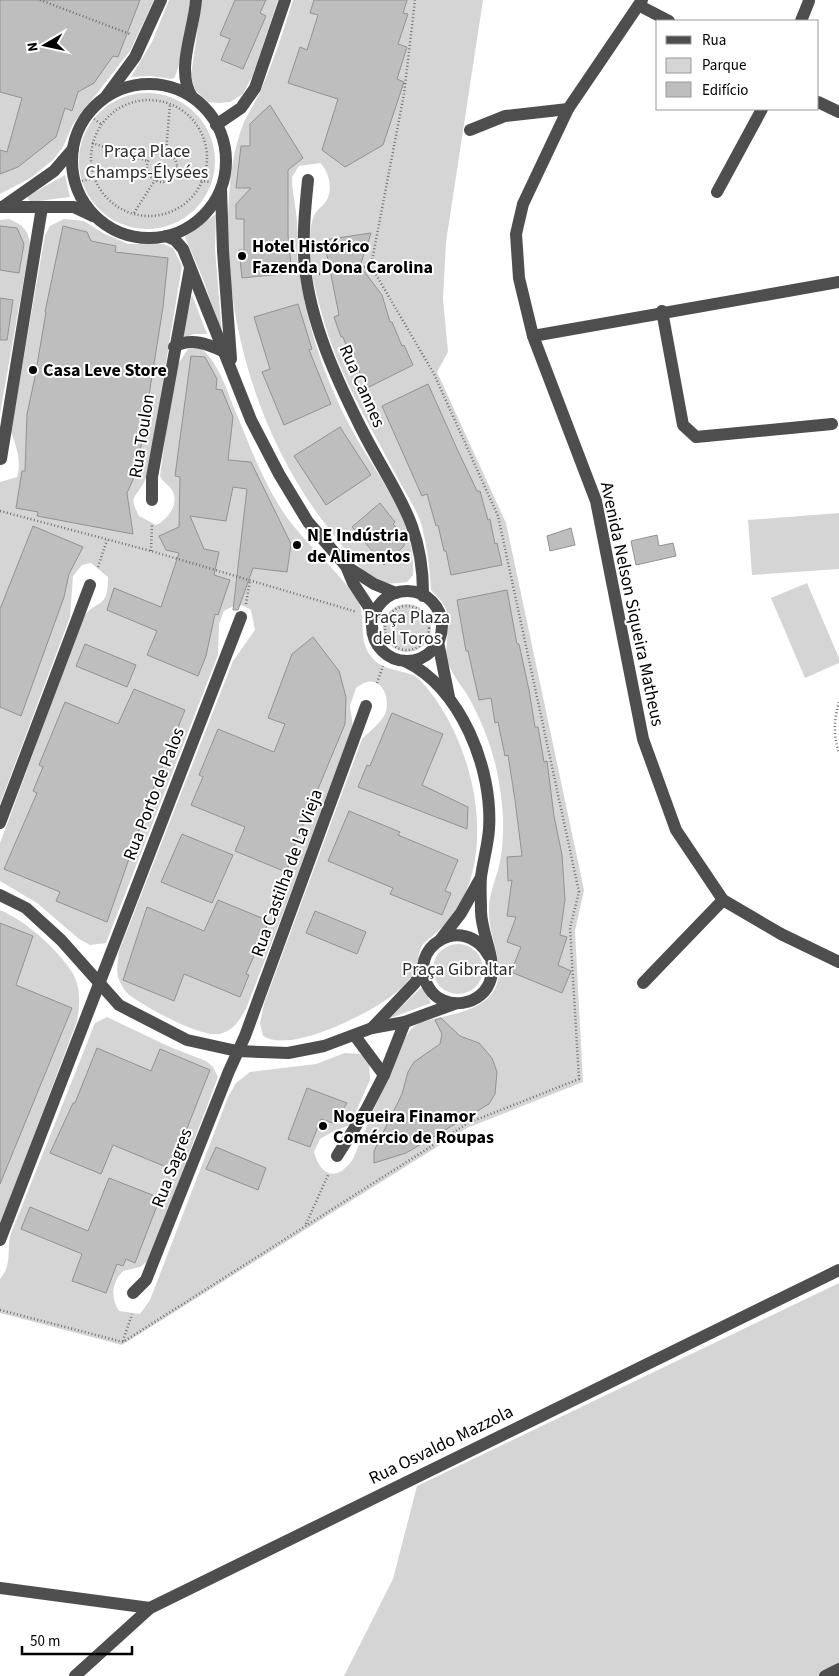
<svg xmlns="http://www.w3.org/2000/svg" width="839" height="1676" viewBox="0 0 839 1676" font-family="'Source Sans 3',sans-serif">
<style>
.green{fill:#d5d5d5}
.building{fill:#bebebe;stroke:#929292}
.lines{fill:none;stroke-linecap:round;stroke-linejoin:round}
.path{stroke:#707070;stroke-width:2.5;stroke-dasharray:1 2.5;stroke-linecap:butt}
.minor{stroke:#4e4e4e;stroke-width:12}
.poi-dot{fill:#000;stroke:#fff;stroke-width:2}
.labels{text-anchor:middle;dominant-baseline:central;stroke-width:4;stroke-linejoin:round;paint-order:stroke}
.park-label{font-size:18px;fill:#2c2c2c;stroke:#fff}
.poi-label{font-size:18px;font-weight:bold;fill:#000;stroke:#fff;text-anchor:start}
.street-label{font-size:18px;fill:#000;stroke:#fff}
</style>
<rect width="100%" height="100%" fill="#fff"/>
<!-- green -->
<g class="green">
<polygon points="0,0 154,0 130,51 73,124 63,147 53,160 29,179 0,194"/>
<polygon points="169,0 190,0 184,49 175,77 172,79 150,76 131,77 152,42"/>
<polygon points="202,0 278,0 253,75 243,94 230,102 219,103 208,102 195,90 191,75"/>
<path d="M293 0H483L446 242 443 299 448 352 437 372 506 523 584 890 575 931 583 1082 467 1128 122 1345 0 1313V1279C12 1265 7 1252 10 1236L95 1023 107 1017 170 1047 206 1061 213 1067 218 1077 149 1260 140 1267 123 1271C112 1282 110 1297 119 1311L140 1314 150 1300 228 1097 236 1083 250 1072 316 1064 345 1053 360 1054 369 1061 370 1080 350 1125 332 1132 320 1139 314 1152C321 1177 337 1182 353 1159L402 1043C406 1037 410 1029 416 1025 420 1022 428 1021 433 1019 455 1014 488 1009 497 984 504 963 489 936 489 914 488 896 495 882 499 866 505 840 504 809 499 783 495 755 483 723 469 698 461 684 449 672 446 655 446 650 447 645 447 640 450 614 449 608 431 590 430 569 427 547 422 526 417 510 406 494 398 479 372 428 342 381 325 325 316 293 304 255 312 222 314 212 318 210 324 204 334 193 330 172 320 163L299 166 292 177C292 192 296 206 297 222 298 238 296 255 299 271 307 325 325 380 351 428 376 476 416 518 413 575L407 582C400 583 391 584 384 583 367 580 348 553 338 540 257 444 218 309 230 184 232 163 236 142 244 122 250 110 258 98 263 85 275 57 284 29 293 0Z"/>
<circle cx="147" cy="161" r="68"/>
<polygon points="65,175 70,197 31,202 28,199 28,196"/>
<polygon points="216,214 215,248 222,334 203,279 185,237"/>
<path d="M9 219C22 225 28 229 30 244L0 414V220Z"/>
<path d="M64 219 84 221 103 233 128 244H163L173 248 182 266 149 464C147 470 147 478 143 484 134 500 129 496 139 516L156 525C167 520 179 505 173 492 170 485 163 483 160 476L175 369 188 349 200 347C220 364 227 392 237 415 250 447 262 478 280 507 301 541 334 565 356 598 368 615 357 637 370 655 384 675 408 667 421 681 470 734 497 838 460 904 454 914 446 924 437 932 433 936 427 940 423 944 418 952 418 961 415 970 409 985 388 999 375 1007 351 1021 289 1052 263 1036L260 1023 264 1004 362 739C369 732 379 724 384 716 391 704 385 678 367 682 363 683 359 686 356 688L350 706 353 727 351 736 246 1009C239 1021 233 1031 219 1034 201 1038 143 1006 128 994 125 991 122 986 120 982 115 973 118 961 119 951L233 661 255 630 251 610C241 602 234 605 224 611L219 624 218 655 106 943 90 945 79 939 37 903 0 881V843L8 822 83 617C98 598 108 610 108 577L91 563 82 565 73 576 70 617 0 804V482L17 477C22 461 16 447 11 431L45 235 50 226Z"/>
<polygon points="192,295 207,334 194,334 182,339"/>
<polygon points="839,513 839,569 752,575 748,520"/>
<polygon points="807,583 839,658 839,663 805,678 771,598"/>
<circle cx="407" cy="628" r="24"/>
<path d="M0 910C26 921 57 949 72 972 81 986 80 1006 77 1021L0 1225Z"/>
<circle cx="458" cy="969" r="25"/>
<polygon points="422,987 431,1003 388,1019"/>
<polygon points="839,1283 839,1676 344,1676 393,1579 417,1486"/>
</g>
<!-- building -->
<g class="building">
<polygon points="0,0 140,0 118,57 113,56 94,83 78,92 72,111 65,108 56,137 18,167 0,174 0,150 7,152 22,98 0,92"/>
<polygon points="235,0 266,0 260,13 266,16 243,69 221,60 230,39 220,35"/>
<polygon points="314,0 407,0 403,13 408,14 398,44 407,47 397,79 404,82 383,145 345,167 322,150 338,99 288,83 300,47 307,50 318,15 310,13"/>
<polygon points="270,105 303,158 288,170 288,236 292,273 242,278 239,250 244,250 244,219 236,219 236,204 251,188 236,188 241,146 250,146 250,124"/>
<polygon points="0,226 17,228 24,244 19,273 0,270"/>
<polygon points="63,226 87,232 91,241 116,246 115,252 168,258 163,307 140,452 145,453 127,493 133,534 37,516 38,512 16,508 22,471 25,471 27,414 35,377 46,312 45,312"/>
<polygon points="371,233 360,266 382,295 390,322 392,322 402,346 404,345 413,365 367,388 354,360 352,361 343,337 341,337 334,317 339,315 324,240"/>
<polygon points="0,298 13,300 7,340 0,340"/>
<polygon points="298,304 312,349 309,350 331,404 284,425 262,372 270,369 254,317"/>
<polygon points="191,356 205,357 217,379 216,389 222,390 233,417 228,460 251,462 291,544 287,572 253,568 238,610 233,610 247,489 233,487 226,521 190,516 204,549 219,552 214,575 230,580 218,615 215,614 206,656 198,676 147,655 157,631 107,610 114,588 161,607 179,553 166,550 159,536 179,527 180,477 175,476"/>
<polygon points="428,384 458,451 477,491 480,491 488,520 490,519 495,544 497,543 502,565 451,575 446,551 444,551 438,525 436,526 427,494 422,496 382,406"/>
<polygon points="340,427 371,475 326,505 294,456"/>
<polygon points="380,503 395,522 393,524 404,536 404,546 384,565 352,527"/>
<polygon points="33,526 83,547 69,574 64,597 21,716 0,707 0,609"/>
<polygon points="571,528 575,545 550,551 547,536"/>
<polygon points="657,535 659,546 673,543 676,556 636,565 631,541"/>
<polygon points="507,590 517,644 519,644 529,690 535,727 538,727 544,762 547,761 554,816 562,855 565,900 560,935 567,937 558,965 571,971 562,993 511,972 521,947 507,942 516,917 507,916 512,880 508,881 507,857 522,856 515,800 508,755 505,756 498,722 495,723 491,698 479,700 468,651 466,651 457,600"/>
<polygon points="313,637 339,671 346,697 345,724 293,849 295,850 286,872 235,851 245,827 191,805 203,777 199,775 218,729 274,752 285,724 268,718 292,654"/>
<polygon points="85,644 136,665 127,687 76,666"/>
<polygon points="134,689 185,710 154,787 107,922 56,901 60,892 4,869 37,793 33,791 43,767 39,765 65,702 118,724"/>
<polygon points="392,713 443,734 422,785 468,807 467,829 358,787 367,765 370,766"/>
<polygon points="349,811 400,832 398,835 458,860 445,891 451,893 442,915 390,894 393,888 328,861"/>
<polygon points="182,834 233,855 212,903 161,882"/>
<polygon points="218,900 269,921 246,974 249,975 240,997 184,974 174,1001 123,980 147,907 204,931"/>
<polygon points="315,911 366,932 357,954 306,933"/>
<polygon points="0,923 33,936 16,985 72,1008 0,1184"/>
<polygon points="441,1018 460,1036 479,1043 492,1058 497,1072 495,1094 489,1104 406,1153 374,1163 374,1151 402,1094 408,1072 414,1062 440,1044 442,1034 435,1020"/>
<polygon points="97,1048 151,1071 160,1049 210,1070 171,1169 113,1145 101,1174 50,1153 73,1103 75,1103"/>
<polygon points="307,1088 347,1103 335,1124 321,1119 310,1147 288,1139"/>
<polygon points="216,1147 266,1168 258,1190 206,1169"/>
<polygon points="109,1178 160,1198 135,1263 126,1259 123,1266 117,1264 106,1293 72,1281 82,1254 21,1229 30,1207 88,1231"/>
</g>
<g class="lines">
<!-- path -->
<g class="path">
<polyline points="40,0 130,34"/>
<circle cx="149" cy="158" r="58"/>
<polyline points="94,119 101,124"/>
<polyline points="92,143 148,161"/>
<polyline points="166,152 170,104"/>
<circle cx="162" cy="167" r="15"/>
<polyline points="176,167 202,181 211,182"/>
<polyline points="82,181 94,178"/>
<polyline points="134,213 155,180"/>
<polyline points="319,274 371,266"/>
<polyline points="0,511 151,551 357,612"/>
<polyline points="151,551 152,524"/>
<polyline points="98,567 107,540"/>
<polyline points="246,604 250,580"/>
<circle cx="407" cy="628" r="22"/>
<polyline points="377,683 383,666"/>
<path d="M839 702C834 720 833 735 839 753"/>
<polyline points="306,1224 329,1173"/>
<polyline points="0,1310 123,1342 468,1123 579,1079 570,928 579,892 498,516 434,374 371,266 404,94 415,0"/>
<polyline points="123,1341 132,1314"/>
</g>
<!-- minor -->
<g class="minor">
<polyline points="642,0 568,109 523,204 516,234 519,278 533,336 596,501 643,739 676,830 723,900 781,934 839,962"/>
<polyline points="640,6 669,21"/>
<polyline points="801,21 809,1"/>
<circle cx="149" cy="161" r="77"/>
<polyline points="107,95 135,57 161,0"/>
<path d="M192 97C175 70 194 31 196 0"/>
<polyline points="818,102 839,112"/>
<polyline points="216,125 241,108 255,88 285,0"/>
<polyline points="470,130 505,116 568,109"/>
<path d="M308 180C305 209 302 239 305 268 311 324 336 378 361 428 392 490 424 521 423 596"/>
<polyline points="221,189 223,251 231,359"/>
<polyline points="717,192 762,109"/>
<polyline points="4,206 54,171 73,149"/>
<polyline points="0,207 74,207 93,216"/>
<polyline points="166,236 175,240 183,249 251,420 279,474 308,522 346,566 374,584 396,593"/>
<polyline points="662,311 683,425 696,437 832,424"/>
<polyline points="533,336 839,282"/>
<path d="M174 347C191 337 208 344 225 352"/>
<polyline points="1,459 42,207"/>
<polyline points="152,500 152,477 190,268"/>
<polyline points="346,566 353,583 374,615"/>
<circle cx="407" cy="626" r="35"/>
<polyline points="438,642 449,697"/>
<path d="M405 661C461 688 493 769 489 829 488 845 483 861 481 877 480 888 481 900 481 911 481 933 496 957 491 978 484 1007 443 1012 429 988 404 948 464 911 489 956"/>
<polyline points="0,823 90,585"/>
<polyline points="0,895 26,908 61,940 119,1005 187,1040 237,1051 288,1053 324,1046 372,1028 405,1022 454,1004"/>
<polyline points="441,939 461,913 480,879"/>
<polyline points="643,983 723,900"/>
<polyline points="372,1028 415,983 423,969"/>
<polyline points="355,1036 384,1075"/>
<polyline points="337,1156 366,1110 384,1075 405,1022"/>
<polyline points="0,1240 241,617"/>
<polyline points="133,1293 146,1280 229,1071 245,1036 366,706"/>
<polyline points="0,1588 150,1608"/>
<polyline points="75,1676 150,1608 839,1270"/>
<polyline points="825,1676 839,1669"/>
</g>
</g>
<!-- markers -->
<g class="poi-dot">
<circle cx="242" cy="256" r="5"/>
<circle cx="33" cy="370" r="5"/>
<circle cx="297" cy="545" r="5"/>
<circle cx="323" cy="1126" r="5"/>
</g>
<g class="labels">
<!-- park labels -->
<g class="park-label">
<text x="147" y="151">Praça Place<tspan x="147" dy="21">Champs-Élysées</tspan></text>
<text x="407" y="617">Praça Plaza<tspan x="407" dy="21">del Toros</tspan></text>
<text x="458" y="969">Praça Gibraltar</text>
</g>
<!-- poi labels -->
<g class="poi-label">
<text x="252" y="246">Hotel Histórico<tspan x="252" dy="21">Fazenda Dona Carolina</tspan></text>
<text x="43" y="370">Casa Leve Store</text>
<text x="307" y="535">N E Indústria<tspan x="307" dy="21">de Alimentos</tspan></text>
<text x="333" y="1116">Nogueira Finamor<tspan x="333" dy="21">Comércio de Roupas</tspan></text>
</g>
<!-- street labels -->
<g class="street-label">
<text transform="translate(362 386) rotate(66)">Rua Cannes</text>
<text transform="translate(142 436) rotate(-81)">Rua Toulon</text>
<text transform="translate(632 604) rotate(78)">Avenida Nelson Siqueira Matheus</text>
<text transform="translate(154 794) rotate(-69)">Rua Porto de Palos</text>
<text transform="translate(287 873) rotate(-70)">Rua Castilha de La Vieja</text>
<text transform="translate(172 1168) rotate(-69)">Rua Sagres</text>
<text transform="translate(441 1445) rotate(-26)">Rua Osvaldo Mazzola</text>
</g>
</g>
<!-- legend -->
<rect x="656" y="20" width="162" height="90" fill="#ffffff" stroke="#999999"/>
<rect x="666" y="36" width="25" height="8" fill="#4e4e4e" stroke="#999999"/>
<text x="702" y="45" font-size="15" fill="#000000">Rua</text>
<rect x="666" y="58" width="25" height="15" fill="#d5d5d5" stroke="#999999"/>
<text x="702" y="70" font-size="15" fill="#000000">Parque</text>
<rect x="666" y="82" width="25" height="15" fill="#bebebe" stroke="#999999"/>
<text x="702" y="95" font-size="15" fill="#000000">Edifício</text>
<!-- north arrow -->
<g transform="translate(45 45) rotate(261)" stroke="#ffffff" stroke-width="4" paint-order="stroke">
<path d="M0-4L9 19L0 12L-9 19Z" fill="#000000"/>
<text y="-8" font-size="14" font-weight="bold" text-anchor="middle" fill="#000000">N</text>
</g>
<!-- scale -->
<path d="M22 1646v8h110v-8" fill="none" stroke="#000000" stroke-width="2.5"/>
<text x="30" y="1646" font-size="15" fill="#000000" stroke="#ffffff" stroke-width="4" paint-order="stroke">50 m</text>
</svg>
